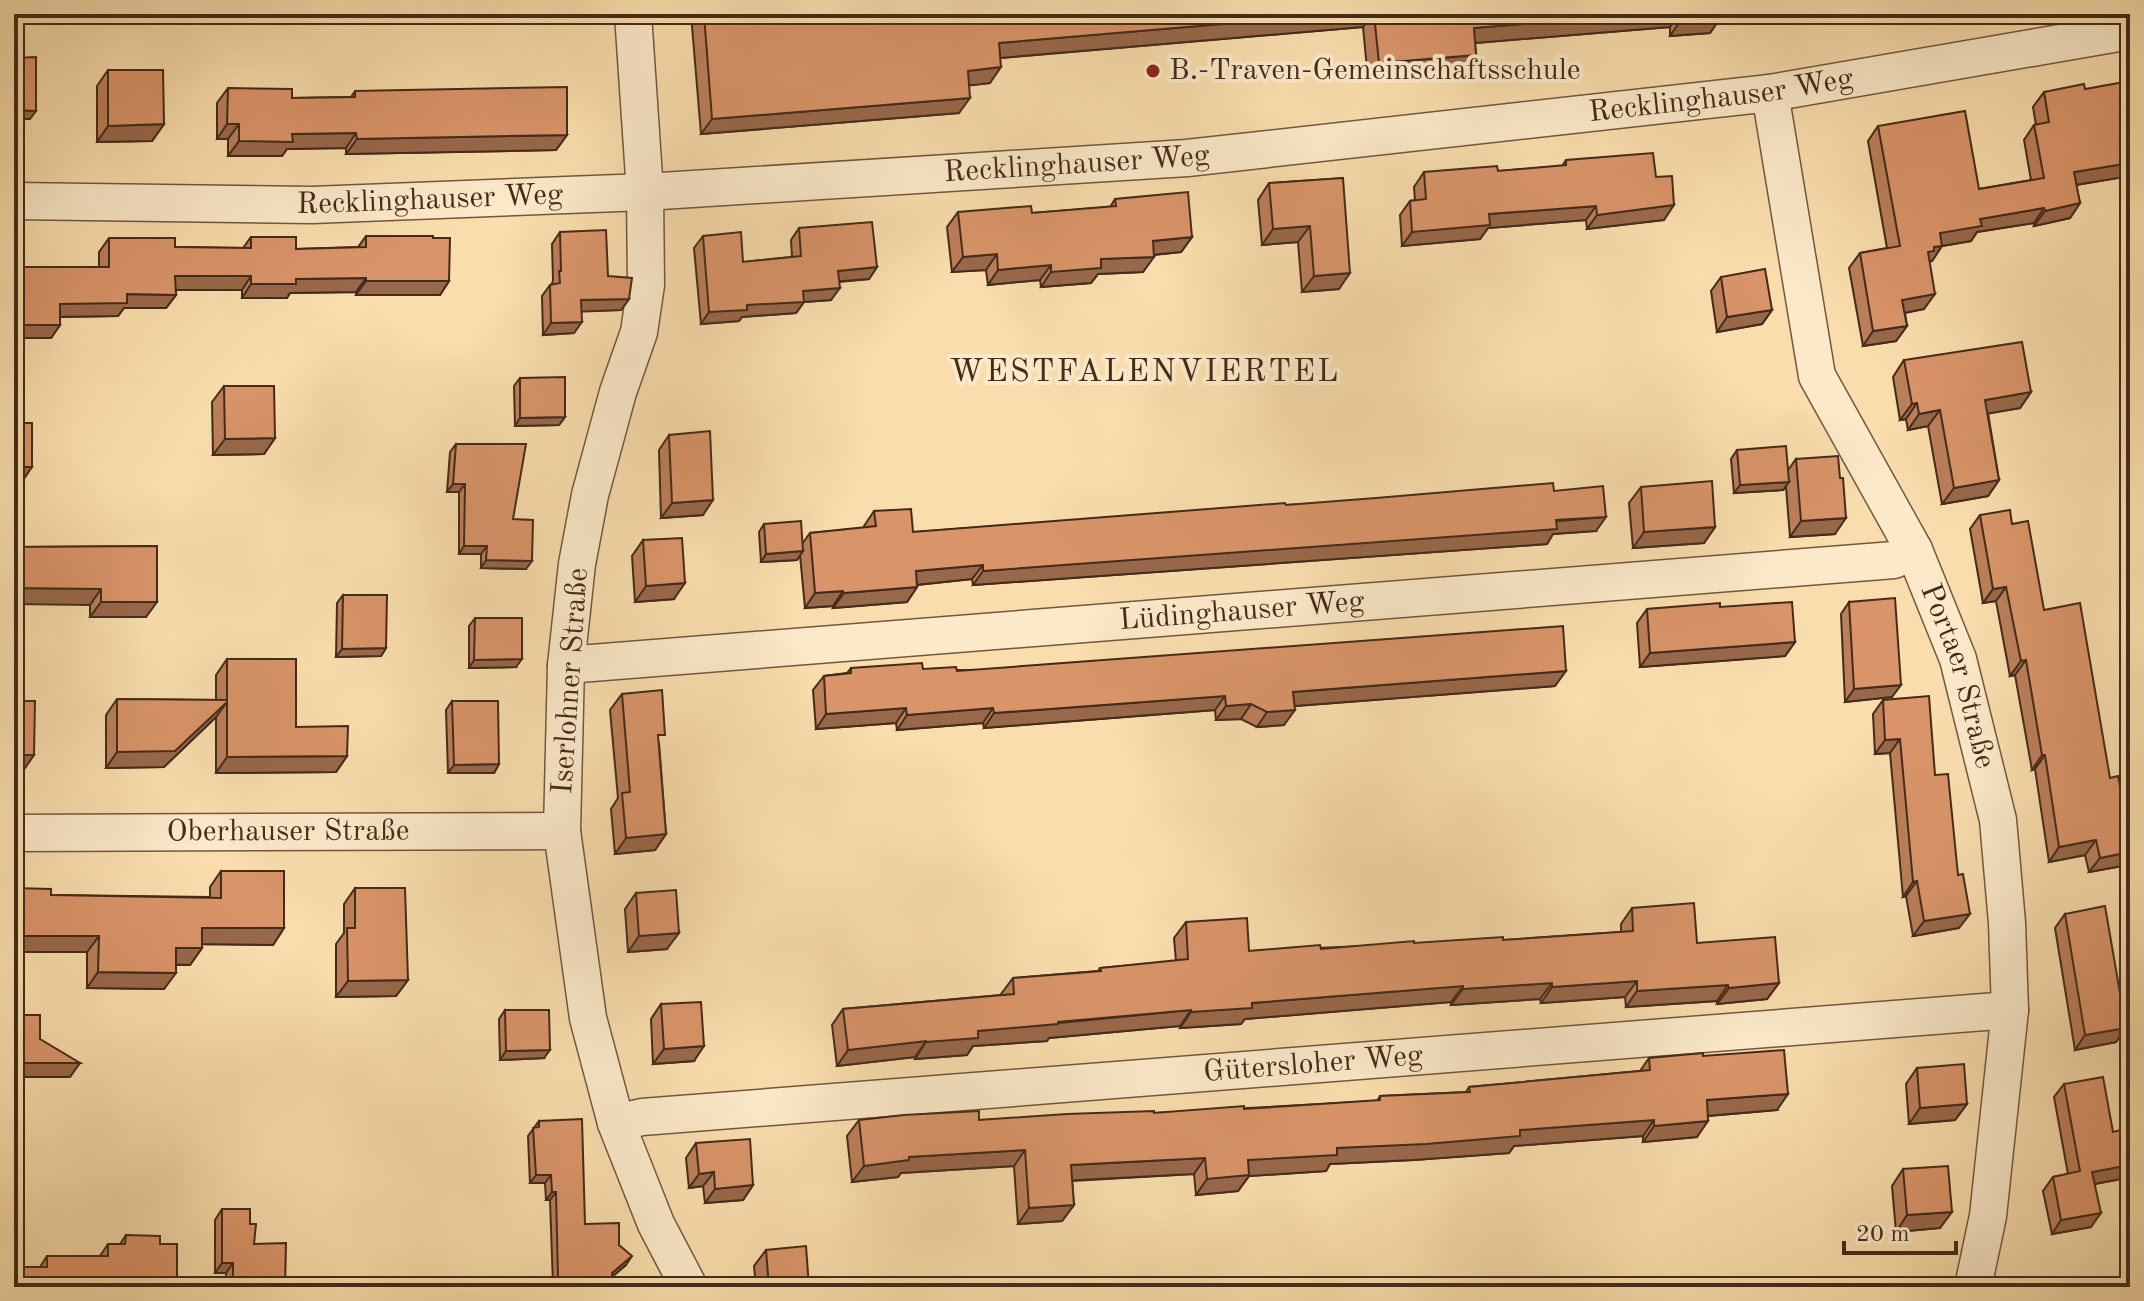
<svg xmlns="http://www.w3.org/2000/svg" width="2144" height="1301" viewBox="0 0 2144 1301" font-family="'Old Standard TT',serif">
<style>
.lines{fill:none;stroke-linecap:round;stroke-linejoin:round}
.minor-casing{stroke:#71583e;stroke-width:39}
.minor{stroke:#fbe9c9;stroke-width:36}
.wall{fill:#bb7f5a;stroke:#442b1a;stroke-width:2}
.shaded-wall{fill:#98684a;stroke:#442b1a;stroke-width:2}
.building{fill:#d99469;stroke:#442b1a;stroke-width:2}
.poi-dot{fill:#8f2418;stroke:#fbe9c9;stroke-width:3}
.labels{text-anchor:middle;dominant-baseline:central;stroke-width:8;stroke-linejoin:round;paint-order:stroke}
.poi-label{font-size:30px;fill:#442b1a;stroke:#fbe9c9;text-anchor:start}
.street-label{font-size:30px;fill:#442b1a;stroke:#fbe9c9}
.neighbourhood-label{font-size:32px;letter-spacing:2px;fill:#442b1a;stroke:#fbe9c9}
</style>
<rect width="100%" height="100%" fill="#f9ddac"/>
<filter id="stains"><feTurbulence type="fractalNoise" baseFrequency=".0025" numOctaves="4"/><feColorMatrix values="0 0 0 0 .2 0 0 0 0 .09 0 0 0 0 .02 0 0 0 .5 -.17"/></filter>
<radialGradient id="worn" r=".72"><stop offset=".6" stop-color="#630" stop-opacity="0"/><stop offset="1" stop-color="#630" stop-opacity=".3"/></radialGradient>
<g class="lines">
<!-- minor casing -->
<g class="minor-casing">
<g id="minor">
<polyline points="633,14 645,192 646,285 639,332 618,392 590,495 577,564 566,665 562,831 588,1018 616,1123 656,1224 689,1287"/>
<path id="s1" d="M1770 93 1817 376 1914 550 1958 659 1998 820 2007 923 2010 1010 1988 1216 1973 1287"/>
<path id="s2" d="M14 201 312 205 645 192 1187 158 1770 93 2130 31"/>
<path id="s3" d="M566 665 1894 560 1914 550"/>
<path id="s4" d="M14 833 562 831"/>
<path id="s5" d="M616 1123 642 1117 2010 1010"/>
</g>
</g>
<!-- minor -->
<use href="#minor" class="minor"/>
</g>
<!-- wall -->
<g class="wall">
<polygon points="691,14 1721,14 1721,17 1710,33 1670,36 1670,27 1475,43 1476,55 1465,70 1368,79 1363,27 1000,58 990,83 969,85 959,113 701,134"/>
<polygon points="108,70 164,124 152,141 97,142 97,86"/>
<polygon points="228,88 292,98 351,97 355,91 567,135 556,150 346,154 346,148 287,149 282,156 228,156 228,139 217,139 217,103"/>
<polygon points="2085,89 2130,176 2076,185 2080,203 2070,218 2034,226 2034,223 1977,232 1971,241 1942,246 1932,261 1929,261 1924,309 1905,313 1907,326 1896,341 1863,346 1849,268 1860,253 1887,248 1868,141 1878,126 1979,189 2031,180 2024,140 2034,125 2036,125 2033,107 2044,92"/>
<polygon points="1566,160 1656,177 1664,220 1587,229 1586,220 1488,228 1480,239 1402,246 1400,215 1410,201 1415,200 1414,187 1424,172 1498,171 1562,166"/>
<polygon points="1343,178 1339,289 1302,292 1298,242 1262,245 1258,200 1269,183"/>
<polygon points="1115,199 1192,237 1181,252 1154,255 1143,272 1098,274 1091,283 1041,287 1040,280 988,285 986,270 952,272 947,227 958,212 1032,213 1110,207"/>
<polygon points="799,228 877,267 869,279 839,282 831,300 804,302 796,313 742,317 739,321 701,324 694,248 703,236 743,262 792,257 791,240"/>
<polygon points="560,232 608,276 629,299 621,310 581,311 574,333 543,335 542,296 550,285 552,284 553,280 552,244"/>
<polygon points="366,236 449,281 440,295 356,295 356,292 290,293 287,298 242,298 242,290 176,290 176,295 166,308 124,308 118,316 60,317 60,325 51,338 14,338 99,267 99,252 109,238 175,247 243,248 251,237 296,249 358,247"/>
<polygon points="1721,277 1772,310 1762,324 1717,332 1711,291"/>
<polygon points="1904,360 2031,392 2020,408 1988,413 1999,480 1988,496 1942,504 1928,426 1908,430 1906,419 1900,420 1893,377"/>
<polygon points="520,378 565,417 559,425 515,426 514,386"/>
<polygon points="224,386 275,438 264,454 213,455 212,402"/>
<polygon points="669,435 703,515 661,518 659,450"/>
<polygon points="456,444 513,519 526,569 481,568 481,554 459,554 459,492 447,492 450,452"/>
<polygon points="1737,450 1788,470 1796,459 1835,534 1790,537 1786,487 1783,490 1734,493 1731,459"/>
<polygon points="1641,487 1715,527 1704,543 1633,548 1629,503"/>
<polygon points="1554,491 1596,531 1553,534 1547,544 973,585 972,579 917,585 917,587 907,602 833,608 833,606 805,608 800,555 797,560 761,562 759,532 764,524 802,544 810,533 864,528 864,526 874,511 913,532 1286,505"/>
<polygon points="1980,515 2012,524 2044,610 2110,778 2130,839 2130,855 2122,866 2089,872 2085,855 2049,862 2035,769 2032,770 2015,675 2010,676 1996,601 1983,603 1970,529"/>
<polygon points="643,540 674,599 635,602 632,556"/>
<polygon points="157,546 146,617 90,617 90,605 15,547"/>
<polygon points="343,595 386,648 381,656 336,657 337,603"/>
<polygon points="1849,602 1892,697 1845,702 1841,614"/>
<polygon points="1720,607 1795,642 1785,656 1640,667 1637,623 1647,609"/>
<polygon points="475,618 516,667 469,668 469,626"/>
<polygon points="227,659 296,727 347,756 336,772 216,773 216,717 164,767 106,768 106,715 117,699 216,700 216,675"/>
<polygon points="851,668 923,669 1555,686 1294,706 1284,725 1257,727 1241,719 1216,720 1215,710 984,728 983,723 897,730 896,723 816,729 813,690 824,676 847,673"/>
<polygon points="622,694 659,743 666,834 655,850 615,854 611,809 618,798 610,710"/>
<polygon points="1883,700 1935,775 1958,875 1959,928 1913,936 1906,896 1903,897 1890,753 1875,754 1873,714"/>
<polygon points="452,701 499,764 494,773 448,773 446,710"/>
<polygon points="221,871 284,928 273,945 202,944 202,948 190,965 176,965 164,989 87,988 87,952 14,952 14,888 51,895 210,897 210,887"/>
<polygon points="355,888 408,980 396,996 336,997 336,944 344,933 344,904"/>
<polygon points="636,893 667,949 628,952 625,909"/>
<polygon points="1632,908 1697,943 1779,983 1767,999 1717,1004 1717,1001 1626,1007 1625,997 1541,1003 1540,999 1451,1005 1451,1002 1245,1019 1241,1024 1180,1028 1180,1026 1049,1038 1047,1041 973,1046 967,1055 915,1059 915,1057 837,1066 832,1025 843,1009 1001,995 1001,994 1013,978 1098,971 1100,968 1176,961 1174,938 1186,922 1249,951 1503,940 1621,932 1621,924"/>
<polygon points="2065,914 2126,1028 2116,1042 2075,1050 2055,928"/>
<polygon points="661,1004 694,1061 653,1064 651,1019"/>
<polygon points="505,1010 544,1058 500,1060 499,1019"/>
<polygon points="1703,1056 1777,1110 1708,1116 1697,1137 1643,1142 1643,1136 1514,1146 1509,1153 1414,1160 1330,1164 1326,1171 1249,1176 1238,1191 1196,1195 1194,1174 1072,1181 1074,1205 1062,1221 1018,1224 1014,1166 901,1173 898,1177 852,1182 847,1136 859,1120 979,1120 1154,1113 1377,1101 1380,1096 1466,1092 1469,1087 1640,1071 1649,1058"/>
<polygon points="1917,1068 1967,1104 1955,1120 1909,1124 1906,1084"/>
<polygon points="2064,1084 2121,1179 2095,1184 2091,1227 2052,1234 2043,1191 2053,1177 2068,1174 2054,1097"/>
<polygon points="539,1121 585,1224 619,1245 626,1265 613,1276 613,1287 569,1287 569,1285 553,1285 550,1200 546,1200 545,1183 530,1183 528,1136"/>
<polygon points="696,1143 753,1185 743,1200 705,1203 703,1186 689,1188 686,1158"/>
<polygon points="1903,1169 1940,1228 1896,1232 1892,1186"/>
<polygon points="222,1209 250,1224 254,1244 285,1287 226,1287 226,1273 215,1273 215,1220"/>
<polygon points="126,1235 160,1244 177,1287 40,1267 47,1256 100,1256 108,1244 120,1244"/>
<polygon points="766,1250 809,1287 756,1287 754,1266"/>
</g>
<!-- shaded-wall -->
<g class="shaded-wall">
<polygon points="1341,14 1372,14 1363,27 988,59 999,43"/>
<polygon points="1650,14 1679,14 1670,27 1463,44 1474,28"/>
<polygon points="1721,17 1710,33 1670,36 1681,20"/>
<polygon points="1476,55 1465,70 1368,79 1379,63"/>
<polygon points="1001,67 990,83 957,87 968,71"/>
<polygon points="970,98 959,113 701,134 712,119"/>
<polygon points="14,110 36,111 30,119 14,119"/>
<polygon points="164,124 152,141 97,142 108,126"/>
<polygon points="227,124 239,124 228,139 217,139"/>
<polygon points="356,133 346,148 287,149 282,156 228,156 239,141 292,134"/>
<polygon points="567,135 556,150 346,154 357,139"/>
<polygon points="2130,163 2130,176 2063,187 2074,172"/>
<polygon points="2080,203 2070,218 2034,226 2045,211"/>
<polygon points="1674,205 1664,220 1587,229 1597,215"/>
<polygon points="1596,206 1586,220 1488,228 1480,239 1402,246 1412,232 1489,214"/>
<polygon points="2044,208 2034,223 1977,232 1971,241 1930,248 1940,233 1980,219"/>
<polygon points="1310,226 1298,242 1262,245 1273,229"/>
<polygon points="1192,237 1181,252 1142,256 1153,241"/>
<polygon points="1942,246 1932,261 1926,262 1928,252 1934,247"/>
<polygon points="997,254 986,270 952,272 963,257"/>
<polygon points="1154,257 1143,272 1098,274 1091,283 1041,287 1051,272 1101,259"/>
<polygon points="1051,265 1040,280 988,285 998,270"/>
<polygon points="877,267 869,279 830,282 838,271"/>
<polygon points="1350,273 1339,289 1302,292 1314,276"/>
<polygon points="175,276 251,276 242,290 166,290"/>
<polygon points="366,278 356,292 290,293 287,298 242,298 251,284 296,279"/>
<polygon points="366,281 449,281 440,295 356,295"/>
<polygon points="840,288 831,300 804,302 796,313 742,317 739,321 701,324 709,312 747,305 803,291"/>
<polygon points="127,294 176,295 166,308 124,308 118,316 51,317 60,304"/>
<polygon points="1935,294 1924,309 1892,315 1902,300"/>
<polygon points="629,299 621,310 573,312 581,300"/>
<polygon points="1772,310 1762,324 1717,332 1727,317"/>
<polygon points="582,322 574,333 543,335 551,323"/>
<polygon points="14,325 60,325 51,338 14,338"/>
<polygon points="1907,326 1896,341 1863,346 1873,331"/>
<polygon points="2031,392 2020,408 1974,416 1985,400"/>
<polygon points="1917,403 1906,419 1900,420 1912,404"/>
<polygon points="1940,410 1928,426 1908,430 1919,414"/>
<polygon points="565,417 559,425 515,426 520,418"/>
<polygon points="275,438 264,454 213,455 225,439"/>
<polygon points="14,467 32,467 21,483 14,483"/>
<polygon points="1999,480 1988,496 1942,504 1954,488"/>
<polygon points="1789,482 1783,490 1734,493 1740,485"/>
<polygon points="453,484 465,484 459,492 447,492"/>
<polygon points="713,500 703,515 661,518 672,503"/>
<polygon points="1606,517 1596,531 1553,534 1547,544 973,585 983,571"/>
<polygon points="1846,518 1835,534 1790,537 1801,521"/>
<polygon points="1715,527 1704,543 1633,548 1644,532"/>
<polygon points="464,546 487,546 481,554 459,554"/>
<polygon points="803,551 797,560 761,562 766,554"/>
<polygon points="486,560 532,561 526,569 481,568"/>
<polygon points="983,565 972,579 906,586 916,571"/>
<polygon points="685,583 674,599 635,602 646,586"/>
<polygon points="917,587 907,602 833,608 844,593"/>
<polygon points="2006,587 1996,601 1983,603 1993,589"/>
<polygon points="14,588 101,589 90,605 14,604"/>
<polygon points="843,591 833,606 805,608 815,593"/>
<polygon points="101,602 157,602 146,617 90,617"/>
<polygon points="1795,642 1785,656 1640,667 1650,653"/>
<polygon points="386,648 381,656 336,657 342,649"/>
<polygon points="522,659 516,667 469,668 474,660"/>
<polygon points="2026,660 2015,675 2010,676 2021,661"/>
<polygon points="1566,671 1555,686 1282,707 1293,692"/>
<polygon points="1901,685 1892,697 1845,702 1854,689"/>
<polygon points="1225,696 1215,710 984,728 994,713"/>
<polygon points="227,702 216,717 164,767 106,768 117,752"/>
<polygon points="1251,704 1241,719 1216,720 1226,706"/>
<polygon points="906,708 896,723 816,729 826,714"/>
<polygon points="993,708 983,723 897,730 907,715"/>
<polygon points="1295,710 1284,725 1257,727 1267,712"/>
<polygon points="1900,739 1890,753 1875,754 1885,740"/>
<polygon points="14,755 34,755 23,771 14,771"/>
<polygon points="2042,755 2045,755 2035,769 2032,770"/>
<polygon points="347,756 336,772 216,773 227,757"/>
<polygon points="499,764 494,773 448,773 454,765"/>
<polygon points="666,834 655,850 615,854 626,838"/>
<polygon points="2096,840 2085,855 2049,862 2059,847"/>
<polygon points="2130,852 2130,855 2122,866 2089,872 2100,858"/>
<polygon points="1917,881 1906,896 1903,897 1913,882"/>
<polygon points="1970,914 1959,928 1913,936 1924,921"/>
<polygon points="202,928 284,928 273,945 191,944"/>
<polygon points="679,933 667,949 628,952 639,936"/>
<polygon points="14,936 99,936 87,952 14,952"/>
<polygon points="176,948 202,948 190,965 165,964"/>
<polygon points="98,972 176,973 164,989 87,988"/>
<polygon points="408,980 396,996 336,997 348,981"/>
<polygon points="1637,981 1625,997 1541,1003 1552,987"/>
<polygon points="1552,983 1540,999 1451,1005 1463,989"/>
<polygon points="1779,983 1767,999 1717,1004 1729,988"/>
<polygon points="1728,985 1717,1001 1626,1007 1637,991"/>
<polygon points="1463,986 1451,1002 1245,1019 1241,1024 1180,1028 1191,1012 1252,1003"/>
<polygon points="1191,1010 1180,1026 1049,1038 1047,1041 973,1046 967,1055 915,1059 926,1042 978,1031"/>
<polygon points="2126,1028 2116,1042 2075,1050 2085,1035"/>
<polygon points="926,1041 915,1057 837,1066 848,1050"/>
<polygon points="704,1046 694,1061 653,1064 664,1049"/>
<polygon points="550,1050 544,1058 500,1060 506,1051"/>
<polygon points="14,1063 80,1063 70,1077 14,1077"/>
<polygon points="1788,1094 1777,1110 1695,1117 1707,1100"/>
<polygon points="1967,1104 1955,1120 1909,1124 1920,1108"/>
<polygon points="1654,1120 1643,1136 1514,1146 1509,1153 1414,1160 1330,1164 1326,1171 1249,1176 1238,1191 1196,1195 1207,1179 1248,1160 1337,1148 1520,1130"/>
<polygon points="1708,1121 1697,1137 1643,1142 1654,1126"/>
<polygon points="1025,1150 1014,1166 901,1173 898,1177 852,1182 864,1166 909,1157"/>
<polygon points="1205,1158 1194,1174 1060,1181 1071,1165"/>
<polygon points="2130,1165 2121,1179 2083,1186 2092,1172"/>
<polygon points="714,1172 703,1186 689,1188 699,1174"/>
<polygon points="536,1175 551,1175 545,1183 530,1183"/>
<polygon points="753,1185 743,1200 705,1203 715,1189"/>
<polygon points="552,1192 556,1192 550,1200 546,1200"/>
<polygon points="1074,1205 1062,1221 1018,1224 1029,1208"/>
<polygon points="1952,1212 1940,1228 1896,1232 1907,1215"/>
<polygon points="2101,1213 2091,1227 2052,1234 2061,1220"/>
<polygon points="632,1256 626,1265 607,1281 612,1273"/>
<polygon points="222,1263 233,1263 226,1273 215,1273"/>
<polygon points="558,1277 574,1277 569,1285 553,1285"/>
</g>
<!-- building -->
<g class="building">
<polygon points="704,14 1341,14 999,43 1001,67 968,71 970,98 712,119"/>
<polygon points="1374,14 1650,14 1474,28 1476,55 1379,63"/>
<polygon points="1681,14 1721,14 1721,17 1681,20"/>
<polygon points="36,57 36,111 14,110 14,58"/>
<polygon points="108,70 163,70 164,124 108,126"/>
<polygon points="2130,81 2130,163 2074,172 2080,203 2045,211 2044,208 1980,219 1982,226 1940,233 1942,246 1934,247 1934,251 1928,252 1935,294 1902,300 1907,326 1873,331 1860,253 1900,246 1878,126 1965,111 1979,189 2044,178 2034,125 2049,122 2044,92 2084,84 2085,89"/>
<polygon points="567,87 567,135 357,139 356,133 292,134 293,142 239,141 239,124 227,124 228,88 292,89 292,98 355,97 355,91"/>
<polygon points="1653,153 1656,177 1672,176 1674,205 1597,215 1596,206 1489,214 1490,225 1412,232 1410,201 1426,199 1424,172 1497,166 1498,171 1566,165 1566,160"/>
<polygon points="1343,178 1350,273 1314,276 1310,226 1273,229 1269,183"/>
<polygon points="1188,192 1192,237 1153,241 1154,257 1101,259 1101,268 1051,272 1051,265 998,270 997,254 963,257 958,212 1031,206 1032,213 1116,206 1115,199"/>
<polygon points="872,222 877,267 838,271 840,288 803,291 804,302 747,305 747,310 709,312 703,236 741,232 743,262 801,256 799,228"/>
<polygon points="606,230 608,276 632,278 629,299 581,300 582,322 551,323 550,285 560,283 559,271 561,271 560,232"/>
<polygon points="366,236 433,236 433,238 450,238 449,281 366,281 366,278 296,279 296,284 251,284 251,276 175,276 176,295 127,294 127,303 60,304 60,325 14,325 14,267 109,267 109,238 175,238 175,247 251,248 251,237 296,237 296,249 366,247"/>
<polygon points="1765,269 1772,310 1727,317 1721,277"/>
<polygon points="2022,342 2031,392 1985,400 1999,480 1954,488 1940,410 1919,414 1917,403 1912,404 1904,360"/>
<polygon points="565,377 565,417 520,418 520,378"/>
<polygon points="224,386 274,386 275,438 225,439"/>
<rect x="14" y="423" width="18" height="44"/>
<polygon points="710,431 713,500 672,503 669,435"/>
<polygon points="456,444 526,444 513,519 533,520 532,561 486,560 487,546 464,546 465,484 453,484"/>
<polygon points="1786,446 1789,482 1740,485 1737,450"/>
<polygon points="1838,456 1840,478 1843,478 1846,518 1801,521 1796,459"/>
<polygon points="1712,481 1715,527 1644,532 1641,487"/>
<polygon points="1553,483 1554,491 1603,486 1606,517 1556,520 1557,529 983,571 983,565 916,571 917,587 844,593 843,591 815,593 810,533 876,526 874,511 911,509 913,532 1285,503 1286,505 1376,498"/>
<polygon points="2010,510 2012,524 2028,521 2044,610 2080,603 2110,778 2118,776 2130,839 2130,852 2100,858 2096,840 2059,847 2045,755 2042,755 2026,660 2021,661 2006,587 1993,589 1980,515"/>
<polygon points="801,521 803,551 766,554 764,524"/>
<polygon points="14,526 15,547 157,546 157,602 101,602 101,589 14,588"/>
<polygon points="682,538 685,583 646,586 643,540"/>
<polygon points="343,595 387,595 386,648 342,649"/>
<polygon points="1895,598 1901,685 1854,689 1849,602"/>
<polygon points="1792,602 1795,642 1650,653 1647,609 1720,603 1720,607"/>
<polygon points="475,618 522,618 522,659 474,660"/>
<polygon points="1563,626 1566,671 1293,692 1295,710 1267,712 1251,704 1226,706 1225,696 994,713 993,708 907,715 906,708 826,714 824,676 851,673 851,668 922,663 923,669 956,667 957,671"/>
<polygon points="227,659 296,659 296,727 348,726 347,756 227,757 227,702 175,751 117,752 117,699 227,700"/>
<polygon points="662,690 665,735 658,735 666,834 626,838 622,793 630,792 622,694"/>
<polygon points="1929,696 1935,775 1948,774 1958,875 1963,874 1970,914 1924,921 1917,881 1913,882 1900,739 1885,740 1883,700"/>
<polygon points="14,701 35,701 34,755 14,755"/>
<polygon points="452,701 498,701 499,764 454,765"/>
<polygon points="221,871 284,871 284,928 202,928 202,948 176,948 176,973 98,972 99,936 14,936 14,888 51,889 51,895 221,898"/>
<polygon points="355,888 405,888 408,980 348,981 347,928 355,928"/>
<polygon points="676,890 679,933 639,936 636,893"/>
<polygon points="1694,903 1697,943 1775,937 1779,983 1729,988 1728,985 1637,991 1637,981 1552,987 1552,983 1463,989 1463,986 1252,1003 1252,1008 1191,1012 1191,1010 1058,1022 1058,1024 978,1031 978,1038 926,1042 926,1041 848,1050 843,1009 1014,994 1013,978 1101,971 1100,968 1188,959 1186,922 1247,918 1249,951 1320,945 1321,949 1414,941 1414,943 1503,937 1503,940 1633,931 1632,908"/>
<polygon points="2105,906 2126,1028 2085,1035 2065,914"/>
<polygon points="701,1002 704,1046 664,1049 661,1004"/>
<polygon points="505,1010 549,1010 550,1050 506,1051"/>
<polygon points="14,1015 40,1015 40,1039 80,1063 14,1063"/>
<polygon points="1784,1050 1788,1094 1707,1100 1708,1121 1654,1126 1654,1120 1520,1130 1520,1136 1426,1144 1337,1148 1337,1155 1248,1160 1249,1175 1207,1179 1205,1158 1071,1165 1074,1205 1029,1208 1025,1150 909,1157 909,1160 864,1166 859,1120 904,1115 979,1111 979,1120 1067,1114 1154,1111 1154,1113 1244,1106 1244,1109 1380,1100 1380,1096 1470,1092 1469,1087 1650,1070 1649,1058 1703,1053 1703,1056"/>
<polygon points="1964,1064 1967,1104 1920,1108 1917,1068"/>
<polygon points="2103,1077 2113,1132 2125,1129 2130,1165 2092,1172 2101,1213 2061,1220 2053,1177 2080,1171 2064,1084"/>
<polygon points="582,1119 585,1224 619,1223 619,1245 632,1256 612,1273 613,1287 575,1287 574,1277 558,1277 556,1192 552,1192 551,1175 536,1175 533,1128 539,1127 539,1121"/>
<polygon points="750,1139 753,1185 715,1189 714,1172 699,1174 696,1143"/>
<polygon points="1948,1166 1952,1212 1907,1215 1903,1169"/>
<polygon points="222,1209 250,1209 250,1224 256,1224 254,1244 286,1243 285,1287 233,1287 233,1263 222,1263"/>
<polygon points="126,1235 160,1236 160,1244 177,1244 177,1287 14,1287 14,1267 47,1267 47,1256 108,1256 108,1244 125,1244"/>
<polygon points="806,1246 809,1287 769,1287 766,1250"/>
<polygon points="2069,1283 2070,1287 2051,1287"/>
</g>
<!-- markers -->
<circle class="poi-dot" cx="1153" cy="71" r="8"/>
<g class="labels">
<!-- poi labels -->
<g class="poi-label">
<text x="1169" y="71">B.-Traven-Gemeinschaftsschule</text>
</g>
<!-- street labels -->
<g class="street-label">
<text stroke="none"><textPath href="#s2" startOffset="1712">Recklinghauser Weg</textPath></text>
<text stroke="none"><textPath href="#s2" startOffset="1064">Recklinghauser Weg</textPath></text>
<text stroke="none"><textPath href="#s2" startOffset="416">Recklinghauser Weg</textPath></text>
<text stroke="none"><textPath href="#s3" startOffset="678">Lüdinghauser Weg</textPath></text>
<text stroke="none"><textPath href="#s1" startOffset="620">Portaer Straße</textPath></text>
<text transform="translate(571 681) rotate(-86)">Iserlohner Straße</text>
<text stroke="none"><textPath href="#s4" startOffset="274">Oberhauser Straße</textPath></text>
<text stroke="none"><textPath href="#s5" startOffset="700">Gütersloher Weg</textPath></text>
</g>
<!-- neighbourhood labels -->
<g class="neighbourhood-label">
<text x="1145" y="373">WESTFALENVIERTEL</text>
</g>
</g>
<!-- margin -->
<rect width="2144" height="1301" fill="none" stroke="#f9ddac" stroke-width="48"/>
<rect x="16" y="16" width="2112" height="1269" fill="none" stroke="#442b1a" stroke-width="4"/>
<rect x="24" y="24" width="2096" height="1253" fill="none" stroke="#442b1a" stroke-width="2"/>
<!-- scale -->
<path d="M1844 1241v12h112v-12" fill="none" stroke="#442b1a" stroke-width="4"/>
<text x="1856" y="1241" font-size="24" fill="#442b1a" stroke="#fbe9c9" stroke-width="6" paint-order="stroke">20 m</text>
<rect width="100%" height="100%" filter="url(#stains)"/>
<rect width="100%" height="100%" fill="url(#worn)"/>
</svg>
